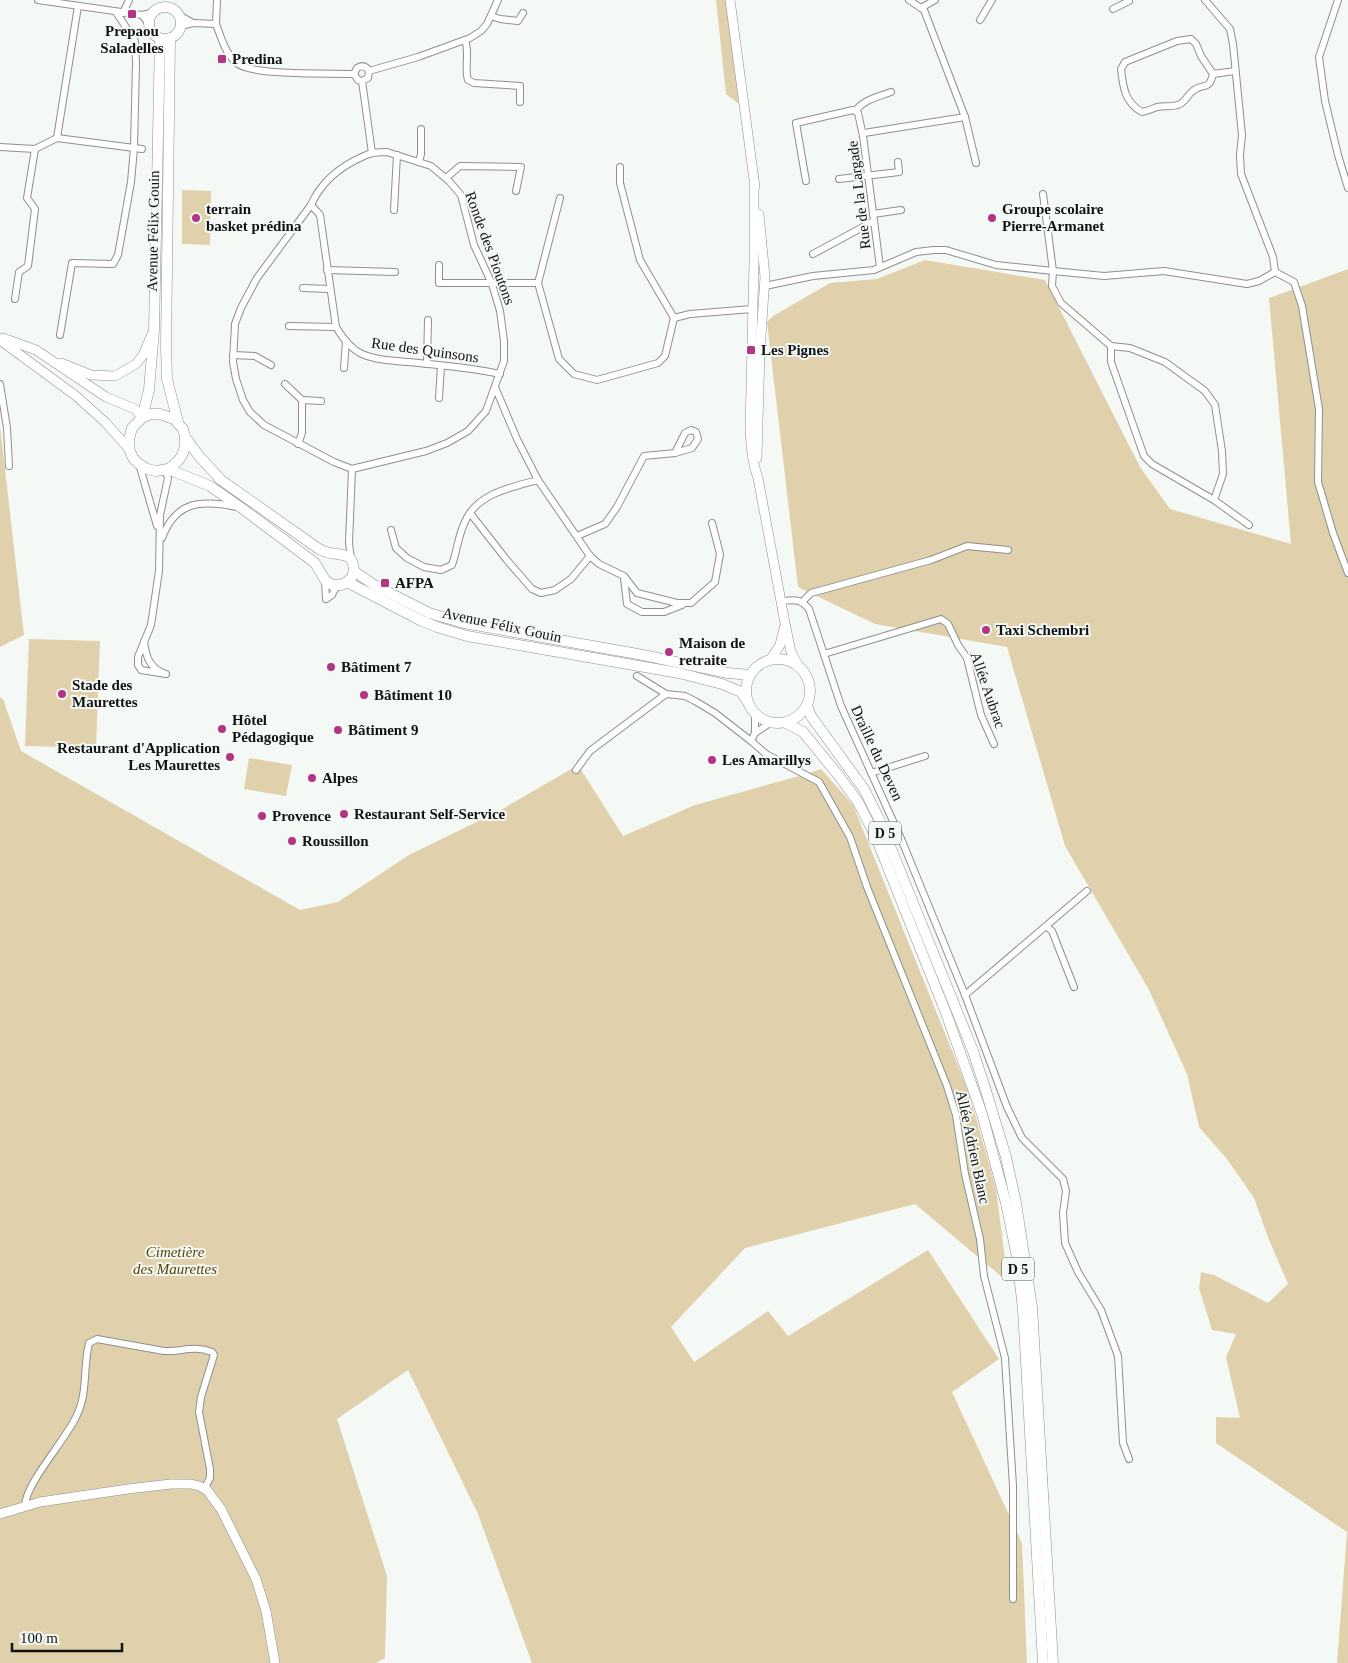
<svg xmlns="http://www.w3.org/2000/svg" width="1348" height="1663" viewBox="0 0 1348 1663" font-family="'Times New Roman',serif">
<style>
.green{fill:#e0d1ac}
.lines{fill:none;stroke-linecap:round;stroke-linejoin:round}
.street-casing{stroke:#8c918e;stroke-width:8}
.secondary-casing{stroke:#8c918e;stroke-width:10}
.primary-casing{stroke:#8c918e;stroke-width:11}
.street{stroke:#fff;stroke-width:6}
.secondary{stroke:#fff;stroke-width:9}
.primary{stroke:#fff;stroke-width:10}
.poi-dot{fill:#b33482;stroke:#f4f9f5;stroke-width:2}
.labels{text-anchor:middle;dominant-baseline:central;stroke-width:4;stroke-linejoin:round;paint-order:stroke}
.shield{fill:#f4f9f5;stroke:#555856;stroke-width:1}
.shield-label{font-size:14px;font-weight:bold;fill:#111312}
.poi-label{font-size:15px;font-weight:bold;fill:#111312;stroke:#f4f9f5;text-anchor:start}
.street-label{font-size:15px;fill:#111312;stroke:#f4f9f5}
.park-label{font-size:15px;font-style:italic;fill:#564304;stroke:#f4f9f5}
</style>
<rect width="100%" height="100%" fill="#f4f9f5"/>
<!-- green -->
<g class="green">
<polygon points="716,0 726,0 739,104 726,94"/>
<polygon points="182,190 211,191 210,245 182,244"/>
<polygon points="925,260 1045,280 1140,467 1170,509 1291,544 1269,298 1348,269 1348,1663 1337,1663 1347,1532 1216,1443 1216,1417 1240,1418 1226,1357 1236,1334 1212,1330 1199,1288 1201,1272 1214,1275 1268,1303 1288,1284 1269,1240 1254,1198 1227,1159 1199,1127 1187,1074 1148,988 1065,846 1007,647 875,624 798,587 767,322 773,316 830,283 877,279"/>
<polygon points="0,426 24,635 0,647"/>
<polygon points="29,639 100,641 96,748 25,746"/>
<polygon points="0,697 3,699 21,751 300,910 338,902 409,855 499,811 578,765 623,836 695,805 806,774 821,769 853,805 969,1093 996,1189 1008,1282 915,1204 745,1248 671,1327 694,1362 768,1311 788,1336 928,1250 999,1359 952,1392 1022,1543 1027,1663 532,1663 478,1514 408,1370 337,1419 387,1576 385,1658 376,1663 0,1663"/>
<polygon points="249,758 292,765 286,796 244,789"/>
</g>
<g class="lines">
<!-- street casing -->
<g class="street-casing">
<g id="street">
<polyline points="38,0 142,15 151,13"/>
<polyline points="909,0 924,10 965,117 976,163"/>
<polyline points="1205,0 1230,29 1233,44 1242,135 1240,155 1241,174 1273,257 1275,272"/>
<polyline points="1338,0 1319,57 1325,101 1338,155 1348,188"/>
<polyline points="921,8 935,0"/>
<polyline points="1113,9 1129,1"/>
<polyline points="123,13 129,0"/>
<polyline points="142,15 148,23"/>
<polyline points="179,15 193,23"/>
<polyline points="491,16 500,19 518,21 523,13"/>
<polyline points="980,20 992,0"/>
<polyline points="216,24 217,0"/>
<path d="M181 26 193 23 216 24C221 37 226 56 238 64 257 76 329 73 354 74"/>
<path d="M465 40C470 53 464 67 468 80L474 83 520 86V102"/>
<polyline points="369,71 418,57 470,38 481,31 487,24 498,0"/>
<polyline points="354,74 358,80 362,81 368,78 369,71"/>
<path d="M354 74 357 68C362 65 366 66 369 71"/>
<path d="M1213 74C1209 91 1204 83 1194 90 1188 94 1186 101 1180 104 1172 108 1165 105 1157 107 1152 109 1148 111 1142 112 1125 103 1123 87 1121 69L1125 62 1177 41 1191 39 1196 44 1201 56 1213 74 1235 71"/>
<polyline points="362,81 372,153"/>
<path d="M856 110C865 99 878 97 891 92"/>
<polyline points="57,138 78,6"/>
<polyline points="57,138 142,149"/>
<polyline points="0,147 35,149 57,138"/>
<path d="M387 152 431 166 449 181 461 195 474 245 492 284 500 311 504 341V361L486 411 468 431 447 443 426 451 352 469 334 462 264 425 250 412 243 400 236 379 233 362 235 324 241 308 257 278 311 205C321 182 341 166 364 156 371 152 379 152 387 152Z"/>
<polyline points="419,162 421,154 421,129"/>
<polyline points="620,167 620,183 640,260 674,318"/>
<polyline points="446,178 460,166 521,167 516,191"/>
<polyline points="839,179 899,172 898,162"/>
<polyline points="806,181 796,123 853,110 858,113 863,136"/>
<polyline points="1043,194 1053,271 1052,286 1061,303 1111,346 1111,362 1144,456 1152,464 1214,500 1249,525"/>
<polyline points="560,198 538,283 559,359 574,374 597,380 658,363 665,356 674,318 690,314 752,309"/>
<path d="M311 205 320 215 336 327C342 337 351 349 362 354 376 360 393 361 408 362 439 365 470 367 500 374"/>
<polyline points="394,210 397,155"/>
<polyline points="873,214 901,210"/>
<polyline points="813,254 874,221"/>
<polyline points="439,265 439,283 538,283"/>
<polyline points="880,267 863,136 864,133 965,117"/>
<polyline points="327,270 395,272"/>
<polyline points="1275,272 1294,282 1302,306 1319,409 1318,482 1333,533 1348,573"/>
<polyline points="765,286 813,276 874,270 916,252 934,250 946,250 996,265 1053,271 1104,276 1164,271 1247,284 1259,281 1275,272"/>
<polyline points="303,288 329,289"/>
<polyline points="15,299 19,272 28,266 35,209 27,198 35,149"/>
<polyline points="289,326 336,327"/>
<polyline points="60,335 72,263 113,264 118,255 131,182 134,148 136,63 135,41 116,12"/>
<polyline points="1111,346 1130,348 1165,362 1205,391 1215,405 1222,451 1223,474 1214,500"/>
<polyline points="233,355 255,356 271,365"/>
<polyline points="427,364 428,320"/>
<polyline points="344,368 346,341"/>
<polyline points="0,384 7,428 9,466"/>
<polyline points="285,384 302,400"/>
<polyline points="495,387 517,439 538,480 590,556 599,564 624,576 637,593 677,603 691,603 715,582 720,554 712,523"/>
<polyline points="439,398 441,366"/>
<polyline points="298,444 302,433 302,400 321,401"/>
<polyline points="139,464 157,526"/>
<polyline points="165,470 168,478 160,515 159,571 151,625 138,657 138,665 141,670 166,674"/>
<polyline points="470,513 506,559 532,589 541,593 555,590 571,579 590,556"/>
<path d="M391 530 396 548 407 558 424 567 441 570 452 565C457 551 458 537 464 524 475 494 511 487 538 480"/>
<polyline points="577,536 605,524 617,507 644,456 675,453 692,448 698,439 696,432 691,430 685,433 675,453"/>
<path d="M162 538C176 500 202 500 237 507"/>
<polyline points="351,560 349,543 352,469"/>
<polyline points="624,578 627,604 642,612 664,612 682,605"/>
<polyline points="325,580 326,599"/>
<polyline points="326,599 332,595 337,585"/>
<path d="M781 601C795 600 800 598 809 609L841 706 902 841 965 995 1007 1107 1022 1138 1063 1179 1066 1191 1063 1213 1065 1243 1078 1272 1101 1310 1118 1356 1123 1443 1129 1459"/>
<polyline points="803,601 811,593 931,560 967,546 1008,550"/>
<path d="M144 642C146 656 149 667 163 673"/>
<polyline points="824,654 941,619 948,624 958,645 967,658 981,715 994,744"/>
<polyline points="637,676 666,694 685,696 695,701 715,713 751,741"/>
<polyline points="755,714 755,733 751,741 766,754 819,782 850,837 867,887 947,1086 956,1115 965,1174 980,1239 984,1276 1005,1358 1013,1486 1013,1599"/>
<polyline points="755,733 770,723"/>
<polyline points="576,770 590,751 666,694"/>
<polyline points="871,773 925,756"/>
<polyline points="1047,927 1052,931 1074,987"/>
<polyline points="965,995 1087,891"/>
<path d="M25 1505C27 1481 66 1440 77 1415 88 1392 83 1367 89 1343L97 1339 164 1351C182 1352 193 1345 212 1352L214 1355 201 1397 199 1412 210 1469V1478L204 1489"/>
</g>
</g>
<!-- secondary casing -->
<g class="secondary-casing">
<g id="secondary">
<polyline points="730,0 755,187"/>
<path d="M754 183V262L750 429C751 446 752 462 758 478L785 623 791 652 798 665"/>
<polyline points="3,338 36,350 106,397 135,409 142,418"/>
<polyline points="0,340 76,396 105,422 129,449"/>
<polyline points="61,363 91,375 115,376 136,364 143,355 152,334"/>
<polyline points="757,458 760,350 765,277 759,214"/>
<polyline points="770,660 780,645 784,628"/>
<polyline points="0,1514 40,1502 128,1489 171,1484 191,1484 199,1486 207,1490 221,1509 256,1579 266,1611 275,1663"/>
</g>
</g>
<!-- primary casing -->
<g class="primary-casing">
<g id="primary">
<circle cx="165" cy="23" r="16"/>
<polyline points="170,38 166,347 167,379 178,422"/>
<polyline points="142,418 149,390 154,330 160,39"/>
<path d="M168 469C181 461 186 452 185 437"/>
<path d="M354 571 352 577 347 582 341 585H332L325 580 315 563 243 509 210 486 168 469 156 471 147 469 139 464 133 458 129 449V439L132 428 142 418 151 414H160L174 419 183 429 185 437 199 456 221 480 319 549C322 550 327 553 331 553 343 556 353 552 354 571L374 585 429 613 464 623 643 655 728 673 750 675"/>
<polyline points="347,582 422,621 437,627 467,636 679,673 722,684 741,692 747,701"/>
<circle cx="778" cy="691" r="32"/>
<polyline points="807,706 811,716 864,789 879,819 973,1051 986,1091 1006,1157 1016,1203 1032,1307 1053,1663"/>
<polyline points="786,723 803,732 839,776 858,802 875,835 946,1013 982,1114 1006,1203 1017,1257 1023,1309 1043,1663"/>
</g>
</g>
<!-- street -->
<use href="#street" class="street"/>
<!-- secondary -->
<use href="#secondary" class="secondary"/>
<!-- primary -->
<use href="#primary" class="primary"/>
</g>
<!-- markers -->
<g class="poi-dot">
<rect x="127" y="9" width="10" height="10" rx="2.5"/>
<rect x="217" y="54" width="10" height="10" rx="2.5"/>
<circle cx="196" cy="218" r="5"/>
<circle cx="992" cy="218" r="5"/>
<rect x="746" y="345" width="10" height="10" rx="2.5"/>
<rect x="380" y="578" width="10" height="10" rx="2.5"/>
<circle cx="986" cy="630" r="5"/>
<circle cx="669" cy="652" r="5"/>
<circle cx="331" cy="667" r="5"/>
<circle cx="62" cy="694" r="5"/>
<circle cx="364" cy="695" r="5"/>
<circle cx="222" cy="729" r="5"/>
<circle cx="338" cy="730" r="5"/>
<circle cx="230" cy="757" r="5"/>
<circle cx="712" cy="760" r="5"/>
<circle cx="312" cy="778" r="5"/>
<circle cx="344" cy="814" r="5"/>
<circle cx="262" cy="816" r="5"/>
<circle cx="292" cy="841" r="5"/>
</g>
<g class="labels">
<!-- shield labels -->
<g class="shield">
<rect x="869" y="821.5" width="32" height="23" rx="4"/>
<rect x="1002" y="1257.5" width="32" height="23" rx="4"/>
</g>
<g class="shield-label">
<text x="885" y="833">D 5</text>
<text x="1018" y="1269">D 5</text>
</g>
<!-- poi labels -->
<g class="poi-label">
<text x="132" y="31" text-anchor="middle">Prepaou<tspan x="132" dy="17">Saladelles</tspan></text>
<text x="232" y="59">Predina</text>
<text x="206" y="209">terrain<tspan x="206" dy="17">basket prédina</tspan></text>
<text x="1002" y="209">Groupe scolaire<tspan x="1002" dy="17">Pierre-Armanet</tspan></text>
<text x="761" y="350">Les Pignes</text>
<text x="395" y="583">AFPA</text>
<text x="996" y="630">Taxi Schembri</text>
<text x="679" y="643">Maison de<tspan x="679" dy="17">retraite</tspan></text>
<text x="341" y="667">Bâtiment 7</text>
<text x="72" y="685">Stade des<tspan x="72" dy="17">Maurettes</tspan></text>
<text x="374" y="695">Bâtiment 10</text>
<text x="232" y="720">Hôtel<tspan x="232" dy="17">Pédagogique</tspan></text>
<text x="348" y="730">Bâtiment 9</text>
<text x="220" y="748" text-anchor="end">Restaurant d'Application<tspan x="220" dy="17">Les Maurettes</tspan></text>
<text x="722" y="760">Les Amarillys</text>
<text x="322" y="778">Alpes</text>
<text x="354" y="814">Restaurant Self-Service</text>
<text x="272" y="816">Provence</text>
<text x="302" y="841">Roussillon</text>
</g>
<!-- street labels -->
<g class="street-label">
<text transform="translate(859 195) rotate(-97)">Rue de la Largade</text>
<text transform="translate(153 231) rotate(-89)">Avenue Félix Gouin</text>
<text transform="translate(490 248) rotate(70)">Ronde des Pioutons</text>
<text transform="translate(425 350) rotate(8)">Rue des Quinsons</text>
<text transform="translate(502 625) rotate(12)">Avenue Félix Gouin</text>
<text transform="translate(988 690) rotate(71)">Allée Aubrac</text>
<text transform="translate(877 753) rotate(65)">Draille du Deven</text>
<text transform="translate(973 1147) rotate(78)">Allée Adrien Blanc</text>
</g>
<!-- park labels -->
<g class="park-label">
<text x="175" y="1252">Cimetière<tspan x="175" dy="17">des Maurettes</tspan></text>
</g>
</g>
<!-- scale -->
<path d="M12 1643v8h110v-8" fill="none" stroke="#111312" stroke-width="2.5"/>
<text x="20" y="1643" font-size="15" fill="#111312" stroke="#f4f9f5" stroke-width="4" paint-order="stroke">100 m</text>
</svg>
